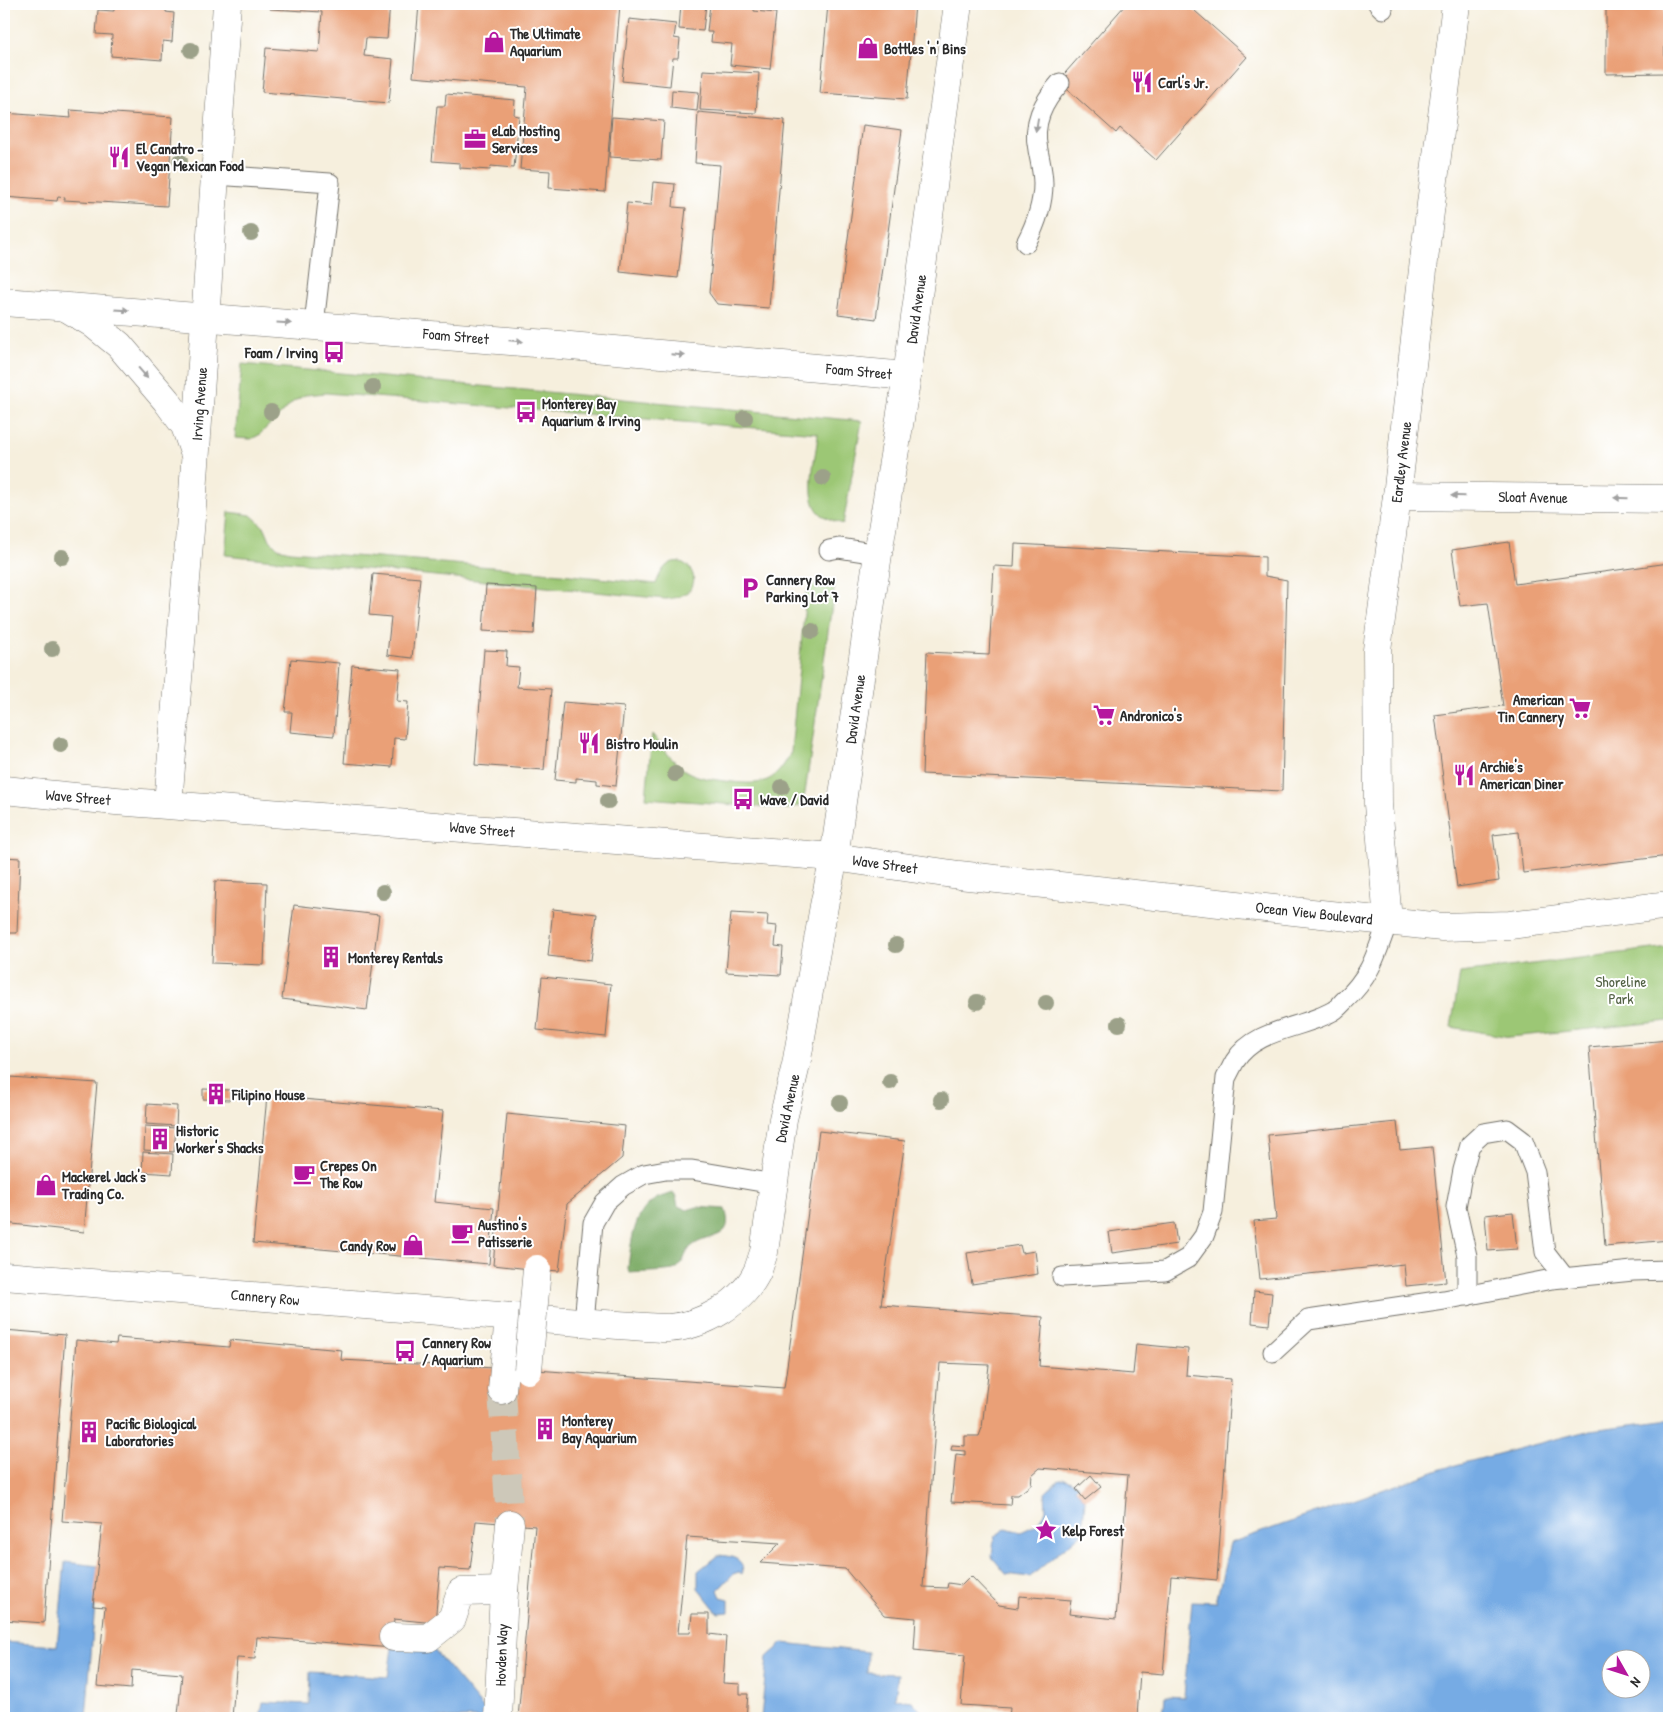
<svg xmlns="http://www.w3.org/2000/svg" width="1673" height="1722" viewBox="0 0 1673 1722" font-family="'Patrick Hand',sans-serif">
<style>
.green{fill:#9cc774;stroke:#647950}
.forest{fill:#7dac66;stroke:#546c48}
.water{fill:#76abe4;stroke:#506b88;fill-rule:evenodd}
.building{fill:#eaa077;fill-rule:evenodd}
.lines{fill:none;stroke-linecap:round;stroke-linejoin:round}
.pedestrian-tunnel{stroke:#cdc8b9;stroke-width:28;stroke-dasharray:28 14;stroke-linecap:butt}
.service-casing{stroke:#727069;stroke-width:21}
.pedestrian-casing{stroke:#727069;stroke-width:29}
.minor-casing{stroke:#727069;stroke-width:29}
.tertiary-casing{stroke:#727069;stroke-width:29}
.secondary-casing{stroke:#727069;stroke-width:29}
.service{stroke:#fff;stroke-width:19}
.pedestrian{stroke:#fff;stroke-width:28}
.minor{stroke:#fff;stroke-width:28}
.tertiary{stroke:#fff;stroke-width:28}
.secondary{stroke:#fff;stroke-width:28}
.pedestrian-bridge-casing{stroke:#727069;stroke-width:29;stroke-linecap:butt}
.pedestrian-bridge{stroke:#fff;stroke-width:28}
.tree{fill:#9ca189}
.oneway{fill:#a0a0a0}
.labels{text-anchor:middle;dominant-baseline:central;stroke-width:4;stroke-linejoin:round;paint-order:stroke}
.poi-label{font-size:15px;font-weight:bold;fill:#2b2b2b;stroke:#fff;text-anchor:start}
.street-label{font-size:15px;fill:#2b2b2b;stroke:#fff}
.park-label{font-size:15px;fill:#536245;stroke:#fff}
</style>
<rect width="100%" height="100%" fill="#fff"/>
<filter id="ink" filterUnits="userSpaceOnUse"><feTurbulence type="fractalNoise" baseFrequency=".02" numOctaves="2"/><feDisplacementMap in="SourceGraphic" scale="10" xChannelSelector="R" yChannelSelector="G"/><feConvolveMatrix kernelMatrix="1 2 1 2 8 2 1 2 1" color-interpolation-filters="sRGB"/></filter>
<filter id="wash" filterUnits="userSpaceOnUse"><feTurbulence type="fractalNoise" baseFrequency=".0096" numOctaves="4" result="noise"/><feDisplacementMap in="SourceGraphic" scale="20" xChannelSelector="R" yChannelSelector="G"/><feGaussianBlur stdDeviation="1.12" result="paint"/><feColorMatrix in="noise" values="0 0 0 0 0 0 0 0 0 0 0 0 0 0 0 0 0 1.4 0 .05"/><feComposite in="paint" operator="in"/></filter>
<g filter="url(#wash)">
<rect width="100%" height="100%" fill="#f6efdd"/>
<!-- green -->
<g class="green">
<path d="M242 364 862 421 843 524C837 522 828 519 822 515 802 499 817 455 818 433L326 393 305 395 293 402 259 435 251 439 235 438Z"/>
<path d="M229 512 251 515 265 528 270 540 278 548 290 551 504 568 656 584C674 528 725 594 666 599L225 555Z"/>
<path d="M822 581 835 583 805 793 801 805 789 809 646 798 652 734C663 747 672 762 686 771 698 778 711 779 724 781 759 785 774 787 791 752L806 593 812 586Z"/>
<polygon points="1669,947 1669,1021 1510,1037 1451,1027 1460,973"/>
</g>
<!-- forest -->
<path class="forest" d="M673 1193 676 1197 678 1206 687 1210 697 1207 725 1209C736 1241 708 1233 692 1246 684 1252 684 1267 673 1270 662 1272 641 1272 629 1273L628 1268C631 1244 633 1210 658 1198 662 1196 668 1195 673 1193Z"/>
<!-- water -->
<g class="water">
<path d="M1661 1421H1669V1718H1163L1165 1696 1184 1697 1192 1601 1216 1602 1230 1543 1448 1467 1591 1430ZM1610 1660H1640V1690H1610Z"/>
<polygon points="1065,1478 1078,1485 1075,1488 1085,1500 1082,1533 1030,1577 1006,1574 992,1557 994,1537 1006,1528 1021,1532 1036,1525 1046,1511 1045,1493 1060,1479"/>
<path d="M718 1555C730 1556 746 1558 742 1574L739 1572 733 1574 718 1590 721 1597 729 1599V1612L718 1613 698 1588V1571Z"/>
<polygon points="65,1562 98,1566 86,1718 4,1718 4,1642 57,1646"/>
<polygon points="783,1643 868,1652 867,1673 898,1674 895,1699 912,1701 927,1718 761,1718 767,1657"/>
<polygon points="392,1648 434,1650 488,1714 487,1718 260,1718 263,1702 309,1704 310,1672 388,1677"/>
</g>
<g id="blocks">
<!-- building -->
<g class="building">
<polygon points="114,4 166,4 166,12 174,13 172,42 163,41 162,60 111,56 112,35 96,34 98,10 114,11"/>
<polygon points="270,4 390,4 387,39 366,38 364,56 393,59 389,103 262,92 266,48 319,52 322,12 270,9"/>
<polygon points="419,4 620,4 605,192 549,188 550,171 520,169 527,87 413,77"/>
<polygon points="681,4 706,4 703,31 679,29"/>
<polygon points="710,4 754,4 754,11 776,13 770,69 730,65 732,44 711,42 712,32 707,32"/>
<polygon points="828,4 915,4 907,99 820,93"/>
<polygon points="1126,4 1187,4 1247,57 1156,160 1120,128 1116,133 1058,81"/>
<polygon points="1606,4 1664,4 1665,73 1606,74"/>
<polygon points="629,19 676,24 674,38 680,39 678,58 673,58 670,86 622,81"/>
<polygon points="703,70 759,73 756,113 700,110"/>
<polygon points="672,90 699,92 697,111 671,108"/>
<polygon points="446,94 515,100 514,115 519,116 514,168 491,166 490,170 460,168 460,163 432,161 437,106 445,106"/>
<polygon points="70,110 173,117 167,206 64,200 65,197 58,196 57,201 4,197 4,113 71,118"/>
<polygon points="698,112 785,120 769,308 717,304 709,293 720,165 695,163"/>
<polygon points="612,117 664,121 661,160 609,157"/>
<polygon points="863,125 902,130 876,319 838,314"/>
<polygon points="653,182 675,184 673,207 686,208 678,278 620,272 627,203 651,205"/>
<polygon points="1509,542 1515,584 1669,563 1669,856 1523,873 1519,832 1493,835 1499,881 1457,887 1435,715 1503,706 1488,603 1460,606 1452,550"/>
<polygon points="1015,544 1265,557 1265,576 1287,580 1282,791 922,774 927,652 989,655 994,566 1014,567"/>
<polygon points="373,574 420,578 412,658 387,655 391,617 369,615"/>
<polygon points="486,585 537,588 534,634 483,631"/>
<polygon points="484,650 507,651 506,666 519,667 517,687 551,689 544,770 475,765"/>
<polygon points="291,659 339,663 334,736 290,732 292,712 285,712"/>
<polygon points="352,665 400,669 397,701 408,702 405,739 394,738 392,767 344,763"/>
<polygon points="563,702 624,707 616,786 597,784 597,780 576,778 576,782 555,780"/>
<polygon points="4,857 20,858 17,933 4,933"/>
<polygon points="215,881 267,883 264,965 212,963"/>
<polygon points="294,905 379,915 367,1010 282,999"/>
<polygon points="553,909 597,914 591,961 548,956"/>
<polygon points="731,913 768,915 767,925 777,926 775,946 783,947 781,975 726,972"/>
<polygon points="542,977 611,984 606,1037 537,1030"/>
<polygon points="1669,1040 1669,1240 1605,1246 1589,1047"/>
<polygon points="10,1077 97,1083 84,1232 4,1223 4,1096 8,1097"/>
<polygon points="203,1089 230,1090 230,1100 203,1099"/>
<polygon points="267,1096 443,1111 434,1202 494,1208 489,1264 253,1243"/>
<polygon points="147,1104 177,1106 176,1126 146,1124"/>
<path d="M507 1114 625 1126 622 1158 567 1204 559 1271 546 1270 536 1370 784 1388 819 1131 905 1141 881 1305 1043 1317 1039 1366 1133 1374 1136 1344 1188 1349 1186 1375 1231 1379 1217 1580 1171 1576 1163 1674 1140 1672 1137 1718H1009L1010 1708 961 1705 965 1655 914 1650 916 1618 884 1615 845 1569 760 1563 780 1543 687 1537 678 1633H690L692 1614H709V1634L726 1636 723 1683 740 1684V1694H748L746 1718H518L535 1526 476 1521 470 1570 440 1568 435 1623 394 1619 392 1648 257 1637 255 1659 237 1658 232 1718 178 1715 182 1674 132 1670 131 1689 97 1686 105 1607 93 1606 102 1524 62 1521 76 1340 116 1344 117 1338 229 1347 230 1340 342 1350 341 1360 495 1368 502 1390 530 1269 493 1265ZM940 1363 989 1365 982 1428 979 1436H965V1446L952 1445 951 1450 965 1451V1455L956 1454 951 1502 1010 1505 1011 1495H1018L1031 1485 1032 1475 1040 1468 1128 1475 1116 1619 1069 1614 1071 1600 1019 1596 1018 1608 999 1605 971 1576 962 1585 948 1583 947 1588 923 1587Z"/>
<polygon points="1397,1122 1400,1150 1432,1147 1446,1282 1406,1286 1404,1264 1260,1279 1254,1221 1276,1219 1268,1135"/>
<polygon points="145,1126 176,1128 174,1152 144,1150"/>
<polygon points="143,1152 173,1154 172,1174 142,1172"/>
<polygon points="1513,1212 1517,1249 1488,1251 1485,1215"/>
<polygon points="1174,1223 1177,1244 1112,1253 1109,1232"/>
<polygon points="1020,1245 1022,1253 1035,1251 1038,1274 972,1284 967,1253"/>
<polygon points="1254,1291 1272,1293 1269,1325 1252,1323"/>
<polygon points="4,1330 65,1335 44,1623 4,1620"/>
<polygon points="1091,1475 1101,1487 1085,1500 1076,1489"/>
</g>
</g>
</g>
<g filter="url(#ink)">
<use href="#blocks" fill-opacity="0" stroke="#727069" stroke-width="1"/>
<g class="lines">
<!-- pedestrian-tunnel -->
<polyline class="pedestrian-tunnel" points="502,1390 510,1524"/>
<!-- service casing -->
<g class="service-casing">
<g id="service">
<polyline points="1378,4 1383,9"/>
<polyline points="215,175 330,183 314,325"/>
<path d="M1026 243C1036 224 1043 205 1043 184 1043 172 1040 161 1038 150 1032 123 1043 102 1060 83"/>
<polyline points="829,550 839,548 878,554"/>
<path d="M1062 1277 1165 1271 1188 1258 1204 1236 1213 1212 1226 1078C1229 1073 1232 1066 1235 1061 1256 1028 1302 1029 1333 1011 1337 1009 1341 1004 1344 1001 1371 976 1376 955 1388 921"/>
<polyline points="1467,1296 1467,1256 1456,1207 1463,1170 1470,1145 1483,1133 1507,1129 1523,1141 1535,1172 1545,1252 1565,1278"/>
<polyline points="584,1322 593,1223 605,1202 623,1186 644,1174 666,1170 692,1170 774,1184"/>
<polyline points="1273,1352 1308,1320 1444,1300 1552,1279 1633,1271 1669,1270"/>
</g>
</g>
<!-- pedestrian casing -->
<g class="pedestrian-casing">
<g id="pedestrian">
<polyline points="502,1390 509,1317"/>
<polyline points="393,1637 428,1638 452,1619 461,1592 504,1591"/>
<polyline points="498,1718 504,1591 510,1524"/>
</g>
</g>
<!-- minor casing -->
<g class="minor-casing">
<g id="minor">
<polyline points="1397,496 1669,499"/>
<polyline points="4,790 116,801 834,857"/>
<polyline points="168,804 193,493 227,4"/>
<polyline points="1388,921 1378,804 1377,650 1397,496 1425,252 1456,4"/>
</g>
</g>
<!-- tertiary casing -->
<g class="tertiary-casing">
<g id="tertiary">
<polyline points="4,302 548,344 907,376"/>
<polyline points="67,308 92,323 119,345 166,400 185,426 195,455"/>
<polyline points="4,1276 526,1318"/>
<path d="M541 1319C567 1321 592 1323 618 1325 635 1326 652 1328 668 1328 704 1326 743 1303 758 1270 760 1264 762 1258 764 1252L783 1119 796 1065 824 906 834 857"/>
</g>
</g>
<!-- secondary casing -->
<g class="secondary-casing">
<polyline id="secondary" points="958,4 907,376 878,554 834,857 959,875 1442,927 1510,925 1669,905"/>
</g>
<!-- service -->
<use href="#service" class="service"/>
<!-- pedestrian -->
<use href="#pedestrian" class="pedestrian"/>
<!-- minor -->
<use href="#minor" class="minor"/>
<!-- tertiary -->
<use href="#tertiary" class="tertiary"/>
<!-- secondary -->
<use href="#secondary" class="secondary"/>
<!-- pedestrian-bridge casing -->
<g class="pedestrian-bridge-casing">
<polyline id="pedestrian-bridge" points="528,1370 537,1269"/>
</g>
<!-- pedestrian-bridge -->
<use href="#pedestrian-bridge" class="pedestrian-bridge"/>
</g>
<!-- trees -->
<g class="tree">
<circle cx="191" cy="50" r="8"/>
<circle cx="180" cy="161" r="8"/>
<circle cx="251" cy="233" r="8"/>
<circle cx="373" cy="387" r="8"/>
<circle cx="271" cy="412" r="8"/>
<circle cx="745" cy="418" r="8"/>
<circle cx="823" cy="478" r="8"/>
<circle cx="62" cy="557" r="8"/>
<circle cx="812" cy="631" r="8"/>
<circle cx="52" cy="649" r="8"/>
<circle cx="61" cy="745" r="8"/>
<circle cx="675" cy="774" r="8"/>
<circle cx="782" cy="787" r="8"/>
<circle cx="608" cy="801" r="8"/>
<circle cx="383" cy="892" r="8"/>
<circle cx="896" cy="945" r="8"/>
<circle cx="977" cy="1002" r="8"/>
<circle cx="1046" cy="1003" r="8"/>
<circle cx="1119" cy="1024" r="8"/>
<circle cx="890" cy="1082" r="8"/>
<circle cx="941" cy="1100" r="8"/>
<circle cx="840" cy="1103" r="8"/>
</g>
<!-- one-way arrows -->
<defs><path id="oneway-solid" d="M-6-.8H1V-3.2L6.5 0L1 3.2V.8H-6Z" transform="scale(1.25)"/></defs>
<g class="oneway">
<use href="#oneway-solid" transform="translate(1037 125) rotate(99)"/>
<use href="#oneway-solid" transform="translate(122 310) rotate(4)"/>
<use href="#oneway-solid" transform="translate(284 323) rotate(4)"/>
<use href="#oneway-solid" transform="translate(516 341) rotate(5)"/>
<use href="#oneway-solid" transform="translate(678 355) rotate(5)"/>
<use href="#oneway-solid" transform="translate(143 373) rotate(49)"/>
<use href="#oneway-solid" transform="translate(1458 496) rotate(-179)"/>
<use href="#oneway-solid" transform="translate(1621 498) rotate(-179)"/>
</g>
</g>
<!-- icons -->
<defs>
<g id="shop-bare" transform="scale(1.725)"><path d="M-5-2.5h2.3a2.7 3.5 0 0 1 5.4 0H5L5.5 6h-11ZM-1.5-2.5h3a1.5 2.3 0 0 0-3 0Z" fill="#b5179e" stroke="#fff" stroke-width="2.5" paint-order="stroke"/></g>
<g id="restaurant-bare" transform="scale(1.725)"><path d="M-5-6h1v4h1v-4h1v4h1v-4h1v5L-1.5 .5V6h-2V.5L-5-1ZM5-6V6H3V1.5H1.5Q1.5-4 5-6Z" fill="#b5179e" stroke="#fff" stroke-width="2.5" paint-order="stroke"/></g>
<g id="office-bare" transform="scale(1.725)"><path d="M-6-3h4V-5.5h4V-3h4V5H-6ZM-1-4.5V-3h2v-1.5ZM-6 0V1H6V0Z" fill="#b5179e" stroke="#fff" stroke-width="2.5" paint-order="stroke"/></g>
<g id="bus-bare" transform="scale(1.725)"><path d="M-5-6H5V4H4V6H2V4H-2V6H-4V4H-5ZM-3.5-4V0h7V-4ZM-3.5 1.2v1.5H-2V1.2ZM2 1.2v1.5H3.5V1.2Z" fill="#b5179e" stroke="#fff" stroke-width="2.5" paint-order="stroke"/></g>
<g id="parking-bare" transform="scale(1.725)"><path d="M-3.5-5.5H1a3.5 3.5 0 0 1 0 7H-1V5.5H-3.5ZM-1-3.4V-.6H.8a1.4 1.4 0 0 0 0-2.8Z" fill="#b5179e" stroke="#fff" stroke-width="2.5" paint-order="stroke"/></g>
<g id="supermarket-bare" transform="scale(1.725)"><path d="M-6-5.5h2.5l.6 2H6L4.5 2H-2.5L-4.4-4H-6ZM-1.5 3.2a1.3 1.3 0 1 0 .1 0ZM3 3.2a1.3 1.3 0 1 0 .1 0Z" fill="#b5179e" stroke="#fff" stroke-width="2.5" paint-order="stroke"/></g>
<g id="building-bare" transform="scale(1.725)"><path d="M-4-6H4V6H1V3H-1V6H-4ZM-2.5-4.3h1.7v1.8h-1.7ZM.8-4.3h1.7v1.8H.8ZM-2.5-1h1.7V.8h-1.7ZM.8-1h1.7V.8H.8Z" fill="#b5179e" stroke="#fff" stroke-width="2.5" paint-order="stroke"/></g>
<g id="cafe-bare" transform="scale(1.725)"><path d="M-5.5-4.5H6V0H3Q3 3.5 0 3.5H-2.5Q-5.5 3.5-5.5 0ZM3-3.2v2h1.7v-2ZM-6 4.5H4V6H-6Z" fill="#b5179e" stroke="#fff" stroke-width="2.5" paint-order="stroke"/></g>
<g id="sight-bare" transform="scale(1.725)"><path d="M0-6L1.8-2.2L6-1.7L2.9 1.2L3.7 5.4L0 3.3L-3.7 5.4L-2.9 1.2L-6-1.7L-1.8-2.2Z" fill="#b5179e" stroke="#fff" stroke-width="2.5" paint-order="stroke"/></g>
</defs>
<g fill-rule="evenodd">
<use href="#shop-bare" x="494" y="42"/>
<use href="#shop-bare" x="868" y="48"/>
<use href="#restaurant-bare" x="1142" y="82"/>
<use href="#office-bare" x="475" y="139"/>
<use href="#restaurant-bare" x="119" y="157"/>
<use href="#bus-bare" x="334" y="352"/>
<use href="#bus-bare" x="526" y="412"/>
<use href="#parking-bare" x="750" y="588"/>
<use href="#supermarket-bare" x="1580" y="708"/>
<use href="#supermarket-bare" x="1104" y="715"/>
<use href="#restaurant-bare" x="589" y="743"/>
<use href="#restaurant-bare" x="1464" y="775"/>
<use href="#bus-bare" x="743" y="799"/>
<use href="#building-bare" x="331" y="957"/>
<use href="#building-bare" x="216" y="1094"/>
<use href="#building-bare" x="160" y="1139"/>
<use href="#cafe-bare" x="304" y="1174"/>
<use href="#shop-bare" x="46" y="1185"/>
<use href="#cafe-bare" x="462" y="1233"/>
<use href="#shop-bare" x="413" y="1245"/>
<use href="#bus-bare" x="405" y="1351"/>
<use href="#building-bare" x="545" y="1429"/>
<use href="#building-bare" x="89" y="1432"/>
<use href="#sight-bare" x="1046" y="1530"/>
</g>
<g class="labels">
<!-- poi labels -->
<g class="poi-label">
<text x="510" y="33">The Ultimate<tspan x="510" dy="17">Aquarium</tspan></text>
<text x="884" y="48">Bottles 'n' Bins</text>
<text x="1158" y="82">Carl's Jr.</text>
<text x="492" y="130">eLab Hosting<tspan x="492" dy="17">Services</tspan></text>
<text x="136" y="148">El Canatro -<tspan x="136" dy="17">Vegan Mexican Food</tspan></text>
<text x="318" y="352" text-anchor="end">Foam / Irving</text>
<text x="542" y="403">Monterey Bay<tspan x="542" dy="17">Aquarium &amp; Irving</tspan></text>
<text x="766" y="579">Cannery Row<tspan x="766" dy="17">Parking Lot 7</tspan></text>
<text x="1564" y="699" text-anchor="end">American<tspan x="1564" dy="17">Tin Cannery</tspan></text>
<text x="1120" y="715">Andronico's</text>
<text x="606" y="743">Bistro Moulin</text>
<text x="1480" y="766">Archie's<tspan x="1480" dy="17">American Diner</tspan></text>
<text x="760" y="799">Wave / David</text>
<text x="348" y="957">Monterey Rentals</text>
<text x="232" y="1094">Filipino House</text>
<text x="176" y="1130">Historic<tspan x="176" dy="17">Worker's Shacks</tspan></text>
<text x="320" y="1165">Crepes On<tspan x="320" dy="17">The Row</tspan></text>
<text x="62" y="1176">Mackerel Jack's<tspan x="62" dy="17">Trading Co.</tspan></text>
<text x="478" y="1224">Austino's<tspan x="478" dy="17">Patisserie</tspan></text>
<text x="396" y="1245" text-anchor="end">Candy Row</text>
<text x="422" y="1342">Cannery Row<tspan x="422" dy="17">/ Aquarium</tspan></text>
<text x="562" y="1420">Monterey<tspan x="562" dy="17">Bay Aquarium</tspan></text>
<text x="106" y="1423">Pacific Biological<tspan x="106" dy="17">Laboratories</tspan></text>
<text x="1062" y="1530">Kelp Forest</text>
</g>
<!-- street labels -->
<g class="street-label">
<text transform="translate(916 309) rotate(-82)">David Avenue</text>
<text transform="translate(456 336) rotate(5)">Foam Street</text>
<text transform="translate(859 371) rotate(5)">Foam Street</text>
<text transform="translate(199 404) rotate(-86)">Irving Avenue</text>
<text transform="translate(1401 462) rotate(-83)">Eardley Avenue</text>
<text transform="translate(1533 497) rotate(1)">Sloat Avenue</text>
<text transform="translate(855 709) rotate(-82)">David Avenue</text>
<text transform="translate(78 797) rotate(5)">Wave Street</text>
<text transform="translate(482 829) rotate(5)">Wave Street</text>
<text transform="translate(885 864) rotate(8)">Wave Street</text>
<text transform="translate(1314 913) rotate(6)">Ocean View Boulevard</text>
<text transform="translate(787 1108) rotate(-78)">David Avenue</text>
<text transform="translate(265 1297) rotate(5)">Cannery Row</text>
<text transform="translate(501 1655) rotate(-88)">Hovden Way</text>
</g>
<!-- park labels -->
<g class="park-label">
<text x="1621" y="981">Shoreline<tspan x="1621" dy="17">Park</tspan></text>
</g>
</g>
<!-- margin -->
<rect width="1673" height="1722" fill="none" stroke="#fff" stroke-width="20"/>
<!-- north arrow -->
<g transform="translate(1626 1674) rotate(129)"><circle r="24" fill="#ffffff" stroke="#aaaaaa"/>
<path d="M0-4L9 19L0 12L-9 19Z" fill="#b5179e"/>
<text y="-8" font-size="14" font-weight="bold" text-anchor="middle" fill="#2b2b2b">N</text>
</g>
</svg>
